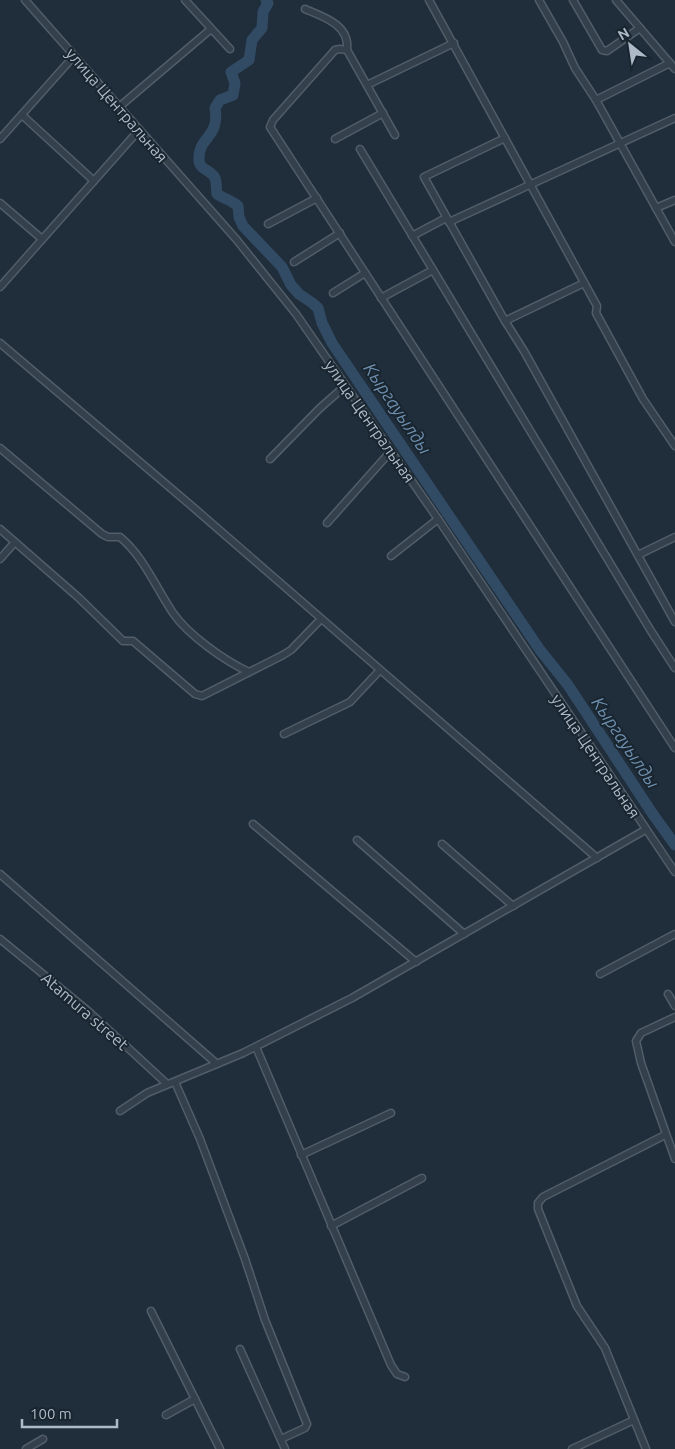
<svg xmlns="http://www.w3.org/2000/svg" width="675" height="1449" viewBox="0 0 675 1449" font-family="Ubuntu,sans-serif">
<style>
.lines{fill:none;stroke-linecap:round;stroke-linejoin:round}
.river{stroke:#324b64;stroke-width:11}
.street-casing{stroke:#515d68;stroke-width:9}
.street{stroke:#34404b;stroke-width:6}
.labels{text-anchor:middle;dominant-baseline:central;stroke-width:4;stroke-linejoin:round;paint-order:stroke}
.street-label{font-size:16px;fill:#aebac7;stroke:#19252f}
.water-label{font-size:18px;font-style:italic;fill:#6d8ead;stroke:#19252f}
</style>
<rect width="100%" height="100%" fill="#202e3b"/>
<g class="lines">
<!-- river -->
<path class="river" d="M266 0 268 3 263 12 262 28 252 40 249 60 231 72 235 83 233 95 220 100 215 108C220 138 199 136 199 158 198 170 210 169 215 178 217 183 216 189 217 194 224 199 231 200 238 206L239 217 243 226 282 267 291 285 299 294 311 302 318 308 322 323 332 343 540 650 568 685 652 813 675 845"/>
<!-- street casing -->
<g class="street-casing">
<g id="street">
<polyline points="25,0 236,239 296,314 438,519 675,872"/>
<polyline points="185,0 230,49"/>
<polyline points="429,0 597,306 596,313 643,399 675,446"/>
<polyline points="539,0 563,42 575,68 596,100 675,242"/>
<polyline points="573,0 602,50 607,51 640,28"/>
<polyline points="616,0 675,69"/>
<path d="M305 9C324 17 350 25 347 50L395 135"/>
<polyline points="347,50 340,49 335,50 273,120 270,127 675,748"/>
<polyline points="367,85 454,43"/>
<polyline points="596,100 670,63"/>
<polyline points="119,107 211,29"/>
<polyline points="22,115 94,181"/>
<polyline points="505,138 424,177 505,321 524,351 675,622"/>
<polyline points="0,139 74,56"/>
<polyline points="335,139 383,113"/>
<polyline points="360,149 651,631 675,668"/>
<polyline points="0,203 42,239"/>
<polyline points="656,208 675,200"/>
<polyline points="449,222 675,118"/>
<polyline points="268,224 317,198"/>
<polyline points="412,236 446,218"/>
<polyline points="294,262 340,233"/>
<polyline points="0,287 139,130"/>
<polyline points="333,293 365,273"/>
<polyline points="381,298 433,270"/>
<polyline points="505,321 584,283"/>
<polyline points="0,343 194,508 597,858"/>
<path d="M0 448 102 534 108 537H120C144 557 156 588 173 613 188 635 225 661 249 672"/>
<polyline points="270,459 320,408 345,386"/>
<polyline points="327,523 391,451"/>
<polyline points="0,529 79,598 123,641 133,641 195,694 202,696 283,655 291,650 321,619"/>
<polyline points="638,555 675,537"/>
<polyline points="391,556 438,519"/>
<polyline points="0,559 15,542"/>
<polyline points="284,734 350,702 380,670"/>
<polyline points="253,824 416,962"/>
<polyline points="357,840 464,934"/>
<polyline points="442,844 513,906"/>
<polyline points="0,874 217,1064"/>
<polyline points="0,939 87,1010 167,1084"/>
<polyline points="600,974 675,934"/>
<polyline points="668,994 675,1006"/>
<polyline points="675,1017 641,1033 636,1041 641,1063 675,1159"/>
<polyline points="256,1047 391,1365 397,1374 405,1377"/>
<polyline points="175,1082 200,1139 245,1259 265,1320 307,1424 305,1428 281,1439"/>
<polyline points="120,1111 147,1093 243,1053 352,998 645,830"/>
<polyline points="301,1155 391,1113"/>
<polyline points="331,1226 422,1178"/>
<polyline points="151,1311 220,1449"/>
<polyline points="240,1349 285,1449"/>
<polyline points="166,1415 195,1399"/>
<polyline points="26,1449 43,1439"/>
<polyline points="572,1449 634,1420"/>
<polyline points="646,1449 605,1348 577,1306 538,1209 538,1203 543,1197 665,1135"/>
</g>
</g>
<!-- street -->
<use href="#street" class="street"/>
</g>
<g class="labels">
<!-- street labels -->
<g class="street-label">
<text transform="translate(117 105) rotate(49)">улица Центральная</text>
<text transform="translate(370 421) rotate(55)">улица Центральная</text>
<text transform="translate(596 756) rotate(56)">улица Центральная</text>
<text transform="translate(85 1011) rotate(41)">Atamura street</text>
</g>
<!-- water labels -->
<g class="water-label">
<text transform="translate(398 408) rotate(56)">Кыргауылды</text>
<text transform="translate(626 742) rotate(56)">Кыргауылды</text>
</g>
</g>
<!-- north arrow -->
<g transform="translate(630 45) rotate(330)" stroke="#19252f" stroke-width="4" paint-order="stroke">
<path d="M0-4L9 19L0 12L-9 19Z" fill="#aebac7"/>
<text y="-8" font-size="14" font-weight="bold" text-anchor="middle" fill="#aebac7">N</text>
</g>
<!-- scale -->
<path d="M22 1419v8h95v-8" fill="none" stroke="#aebac7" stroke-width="2.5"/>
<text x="30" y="1419" font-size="15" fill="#aebac7" stroke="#19252f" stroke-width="4" paint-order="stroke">100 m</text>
</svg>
